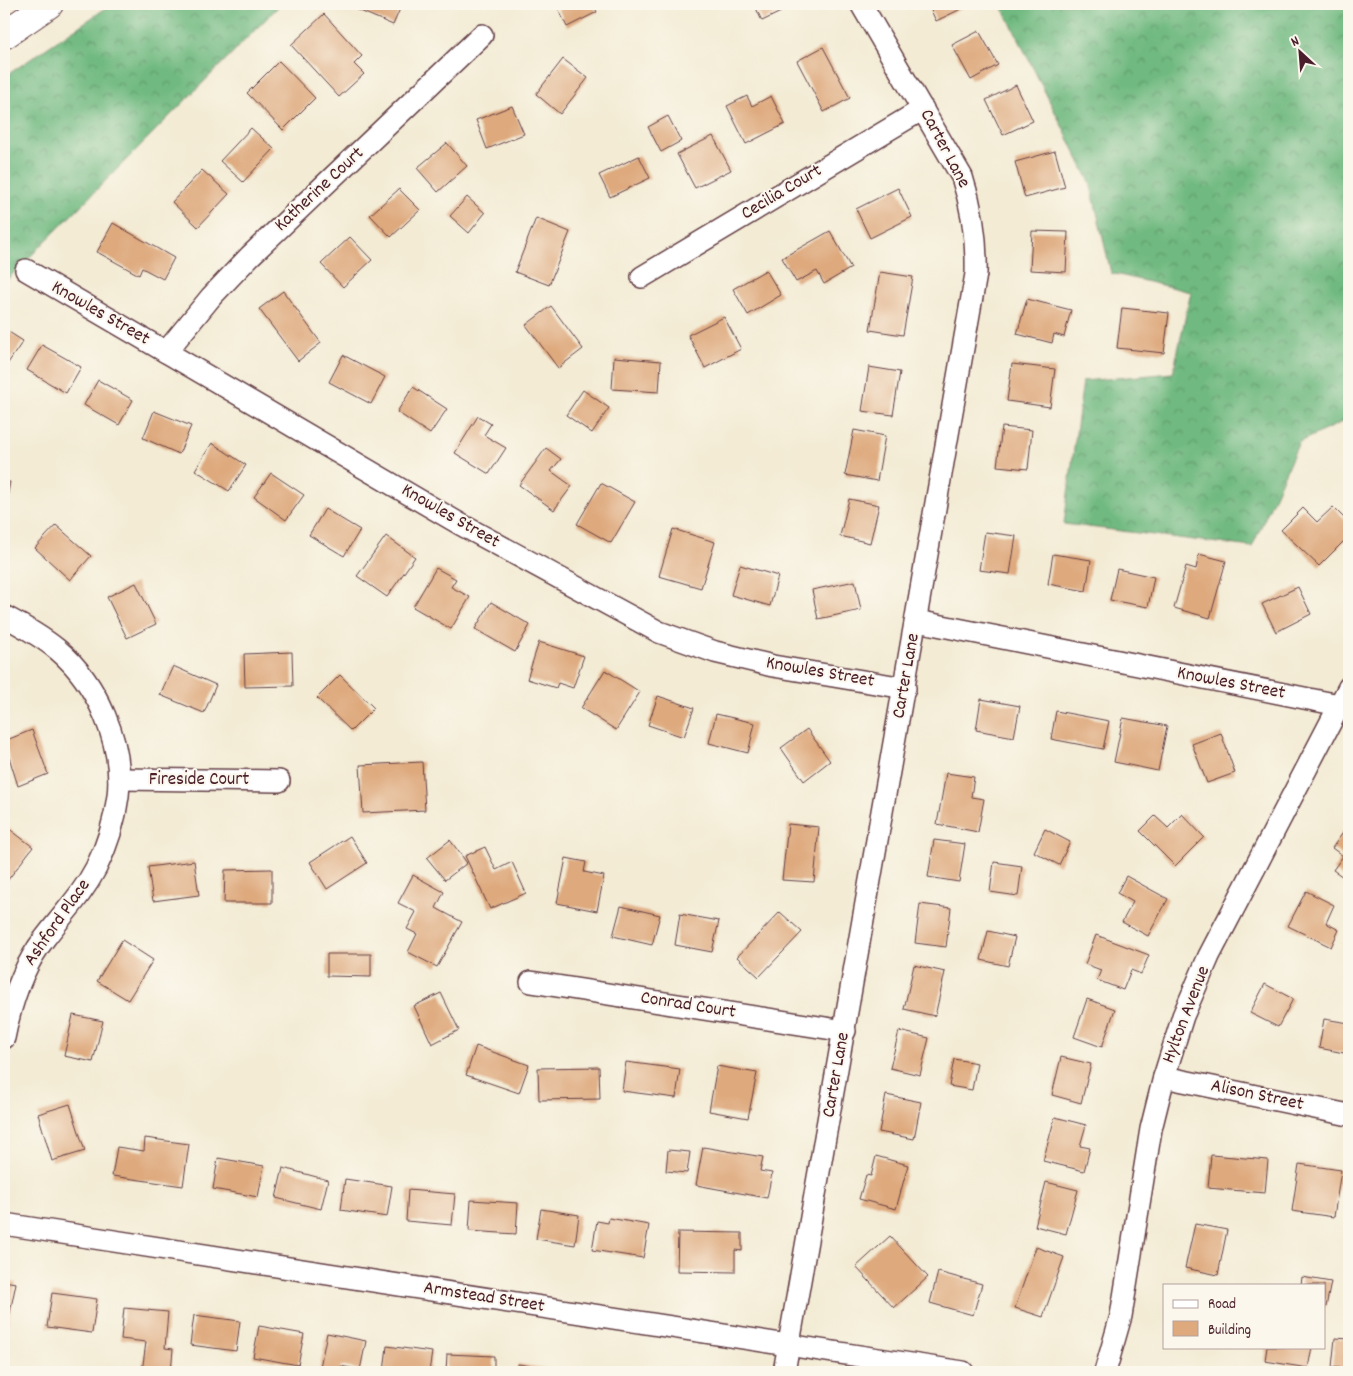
<svg xmlns="http://www.w3.org/2000/svg" width="1353" height="1376" viewBox="0 0 1353 1376" font-family="Dekko,sans-serif">
<style>
.forest{fill:url(#forest-crowns);stroke:#5d6c56}
.building{fill:#dea97d}
.lines{fill:none;stroke-linecap:round;stroke-linejoin:round}
.minor-casing{stroke:#633e44;stroke-width:24}
.motorway-casing{stroke:#633e44;stroke-width:30}
.minor{stroke:#fff;stroke-width:21}
.motorway{stroke:#fff;stroke-width:28}
.labels{text-anchor:middle;dominant-baseline:central;stroke-width:4;stroke-linejoin:round;paint-order:stroke}
.street-label{font-size:19px;fill:#4a1f2b;stroke:#fbf7ec}
</style>
<defs>
<pattern id="forest-crowns" width="20" height="18" patternUnits="userSpaceOnUse" patternTransform="scale(1.25)"><rect width="20" height="18" fill="#70b980"/><path d="M2 6a3 3 0 1 1 6 0M12 15a3 3 0 1 1 6 0" fill="none" stroke="#5e9669"/></pattern>
</defs>
<rect width="100%" height="100%" fill="#fbf7ec"/>
<filter id="ink" filterUnits="userSpaceOnUse"><feTurbulence type="fractalNoise" baseFrequency=".02" numOctaves="2"/><feDisplacementMap in="SourceGraphic" scale="10" xChannelSelector="R" yChannelSelector="G"/><feConvolveMatrix kernelMatrix="1 2 1 2 8 2 1 2 1" color-interpolation-filters="sRGB"/></filter>
<filter id="wash" filterUnits="userSpaceOnUse"><feTurbulence type="fractalNoise" baseFrequency=".0096" numOctaves="4" result="noise"/><feDisplacementMap in="SourceGraphic" scale="20" xChannelSelector="R" yChannelSelector="G"/><feGaussianBlur stdDeviation="1.12" result="paint"/><feColorMatrix in="noise" values="0 0 0 0 0 0 0 0 0 0 0 0 0 0 0 0 0 1.4 0 .05"/><feComposite in="paint" operator="in"/></filter>
<g filter="url(#wash)">
<rect width="100%" height="100%" fill="#f3ebd4"/>
<!-- forest -->
<g class="forest">
<polygon points="112,4 281,4 4,283 4,77"/>
<polygon points="1001,4 1349,4 1349,419 1299,442 1252,547 1064,524 1083,381 1173,373 1191,292 1111,273 1090,182"/>
</g>
<g id="blocks">
<!-- building -->
<g class="building">
<polygon points="344,4 402,4 393,25"/>
<polygon points="556,4 593,4 597,12 567,27"/>
<polygon points="754,4 790,4 791,7 762,21"/>
<polygon points="928,4 961,4 963,8 936,21"/>
<polygon points="324,14 362,56 354,64 364,74 339,97 291,45"/>
<polygon points="979,31 998,65 971,80 952,45"/>
<polygon points="823,47 850,98 824,112 797,61"/>
<polygon points="563,59 588,78 560,114 536,94"/>
<polygon points="279,61 315,98 283,130 247,93"/>
<polygon points="1016,85 1033,121 1003,135 986,100"/>
<polygon points="747,96 752,106 771,96 785,124 746,144 727,106"/>
<polygon points="512,106 524,134 487,149 476,120"/>
<polygon points="668,116 681,141 661,152 648,127"/>
<polygon points="251,128 274,149 243,182 220,161"/>
<polygon points="713,136 731,170 695,188 677,154"/>
<polygon points="447,143 467,166 438,192 417,168"/>
<polygon points="1055,151 1065,187 1025,198 1015,162"/>
<polygon points="639,156 650,178 610,197 599,175"/>
<polygon points="202,170 229,194 198,227 172,202"/>
<polygon points="898,188 912,217 870,238 856,209"/>
<polygon points="399,189 420,210 391,237 370,215"/>
<polygon points="467,197 485,213 469,233 450,216"/>
<polygon points="536,218 570,232 549,285 515,272"/>
<polygon points="113,223 174,258 163,279 142,268 139,275 97,252"/>
<polygon points="830,231 851,268 824,284 817,271 796,282 782,258"/>
<polygon points="1032,231 1068,232 1066,272 1030,270"/>
<polygon points="350,237 372,260 343,287 321,264"/>
<polygon points="766,270 781,295 748,315 733,289"/>
<polygon points="880,272 913,277 903,335 870,330"/>
<polygon points="283,291 321,343 298,361 259,309"/>
<polygon points="1027,299 1071,310 1064,337 1054,334 1052,343 1017,334"/>
<polygon points="551,306 583,349 558,368 526,325"/>
<polygon points="1122,308 1169,313 1164,353 1117,348"/>
<polygon points="724,317 741,349 705,368 688,335"/>
<polygon points="4,329 23,341 4,369"/>
<polygon points="42,345 81,367 66,393 27,370"/>
<polygon points="343,355 385,377 371,404 329,382"/>
<polygon points="614,357 661,361 659,392 612,389"/>
<polygon points="1012,364 1055,369 1050,407 1007,401"/>
<polygon points="869,367 900,372 893,415 862,411"/>
<polygon points="98,380 133,400 119,425 84,405"/>
<polygon points="413,387 447,409 430,434 397,412"/>
<polygon points="583,390 609,408 592,433 566,415"/>
<polygon points="154,411 191,426 179,454 143,438"/>
<polygon points="478,416 491,424 484,435 506,448 489,474 455,453"/>
<polygon points="1002,427 1032,430 1028,469 997,466"/>
<polygon points="854,430 885,436 877,481 845,475"/>
<polygon points="212,443 246,465 229,491 195,470"/>
<polygon points="546,448 561,459 551,471 572,486 554,510 519,485"/>
<polygon points="271,473 304,495 286,520 254,497"/>
<polygon points="4,481 10,482 5,510 4,510"/>
<polygon points="601,483 635,502 611,543 577,524"/>
<polygon points="849,499 879,505 870,543 840,536"/>
<polygon points="1333,507 1349,523 1349,536 1319,566 1281,530 1303,508 1317,522"/>
<polygon points="325,509 360,530 344,556 309,535"/>
<polygon points="56,525 91,556 70,580 35,548"/>
<polygon points="673,529 715,542 701,588 659,576"/>
<polygon points="985,532 1016,536 1010,574 979,570"/>
<polygon points="386,536 415,557 387,597 357,576"/>
<polygon points="1053,554 1091,560 1086,591 1048,584"/>
<polygon points="1199,554 1226,561 1210,618 1174,608 1186,566 1196,569"/>
<polygon points="740,565 778,576 770,606 731,595"/>
<polygon points="436,568 456,579 451,587 470,597 451,629 413,607"/>
<polygon points="1117,569 1154,577 1148,607 1110,600"/>
<polygon points="855,581 861,610 818,619 812,590"/>
<polygon points="136,583 156,624 127,638 107,597"/>
<polygon points="1298,587 1311,614 1276,632 1262,604"/>
<polygon points="491,602 530,625 515,652 475,629"/>
<polygon points="539,642 584,656 573,688 558,683 556,688 527,679"/>
<polygon points="292,652 293,686 245,687 244,654"/>
<polygon points="173,666 216,685 204,713 160,695"/>
<polygon points="605,670 640,692 616,730 581,708"/>
<polygon points="340,675 374,708 351,731 317,698"/>
<polygon points="658,696 694,708 684,737 648,725"/>
<polygon points="981,699 1020,706 1014,737 976,730"/>
<polygon points="1056,711 1109,721 1103,749 1051,739"/>
<polygon points="716,714 755,723 748,753 709,743"/>
<polygon points="1123,718 1167,726 1158,771 1114,762"/>
<polygon points="807,729 830,761 804,781 781,748"/>
<polygon points="32,730 48,774 18,786 4,741"/>
<polygon points="1221,733 1235,773 1207,783 1192,744"/>
<polygon points="422,762 425,810 363,813 360,765"/>
<polygon points="946,773 974,777 971,797 984,799 978,832 937,824"/>
<polygon points="1182,814 1204,837 1175,866 1140,831 1155,816 1168,828"/>
<polygon points="788,824 819,827 814,882 782,880"/>
<polygon points="7,827 33,847 4,885 4,832"/>
<polygon points="1045,829 1070,842 1059,865 1034,852"/>
<polygon points="1345,830 1349,832 1349,881 1333,870 1343,856 1332,848"/>
<polygon points="350,836 367,863 327,889 310,862"/>
<polygon points="450,840 467,863 445,880 427,858"/>
<polygon points="934,840 965,844 959,882 928,877"/>
<polygon points="485,847 496,870 512,862 526,893 490,909 465,856"/>
<polygon points="566,858 586,862 584,872 604,876 597,911 557,903"/>
<polygon points="194,861 199,895 153,901 148,867"/>
<polygon points="994,862 1022,866 1018,896 990,892"/>
<polygon points="272,869 272,903 224,903 225,870"/>
<polygon points="413,875 444,892 436,908 462,922 437,967 408,952 417,934 407,929 416,912 398,903"/>
<polygon points="1126,876 1168,899 1148,936 1122,922 1133,902 1117,893"/>
<polygon points="1306,891 1334,905 1326,923 1339,930 1331,947 1288,926"/>
<polygon points="920,904 951,908 946,947 915,943"/>
<polygon points="621,906 660,915 652,945 613,936"/>
<polygon points="780,912 802,932 759,977 737,957"/>
<polygon points="680,914 719,921 712,952 675,945"/>
<polygon points="988,931 1015,937 1008,966 981,960"/>
<polygon points="1096,935 1149,955 1141,974 1131,970 1123,990 1097,980 1101,970 1085,964"/>
<polygon points="122,940 153,960 128,1000 97,981"/>
<polygon points="327,954 371,954 371,977 327,976"/>
<polygon points="914,965 945,972 935,1016 904,1009"/>
<polygon points="1265,984 1293,999 1278,1027 1250,1013"/>
<polygon points="441,993 459,1030 432,1044 414,1006"/>
<polygon points="1087,999 1115,1009 1102,1047 1074,1037"/>
<polygon points="73,1015 103,1021 93,1062 64,1056"/>
<polygon points="1324,1019 1349,1023 1349,1054 1319,1048"/>
<polygon points="899,1031 929,1038 920,1075 890,1068"/>
<polygon points="476,1046 529,1065 519,1093 466,1075"/>
<polygon points="1061,1057 1091,1064 1081,1103 1052,1095"/>
<polygon points="954,1059 977,1063 972,1090 949,1086"/>
<polygon points="626,1062 680,1069 676,1098 622,1091"/>
<polygon points="717,1066 757,1073 748,1118 709,1111"/>
<polygon points="599,1067 600,1099 539,1100 538,1068"/>
<polygon points="886,1095 921,1102 914,1139 879,1132"/>
<polygon points="70,1104 85,1151 52,1161 38,1114"/>
<polygon points="1055,1117 1086,1125 1080,1146 1090,1148 1084,1171 1043,1161"/>
<polygon points="145,1138 189,1144 183,1186 112,1176 117,1147 144,1151"/>
<polygon points="703,1147 763,1157 760,1171 772,1173 767,1198 696,1185"/>
<polygon points="668,1150 690,1152 687,1173 666,1171"/>
<polygon points="1211,1155 1268,1160 1265,1193 1208,1188"/>
<polygon points="876,1156 908,1165 896,1209 859,1199 866,1175 871,1176"/>
<polygon points="218,1158 264,1166 258,1197 213,1189"/>
<polygon points="1299,1164 1341,1170 1334,1217 1292,1211"/>
<polygon points="283,1168 328,1180 321,1209 276,1198"/>
<polygon points="345,1179 392,1186 387,1217 341,1210"/>
<polygon points="1046,1182 1078,1190 1066,1234 1035,1226"/>
<polygon points="408,1190 455,1194 452,1225 406,1221"/>
<polygon points="471,1200 518,1203 516,1234 469,1231"/>
<polygon points="541,1209 579,1215 575,1245 536,1239"/>
<polygon points="609,1218 649,1225 643,1258 592,1250 597,1221 608,1223"/>
<polygon points="1195,1224 1227,1230 1218,1275 1185,1268"/>
<polygon points="678,1232 742,1233 742,1251 735,1250 735,1272 677,1271"/>
<polygon points="890,1236 928,1277 894,1308 856,1267"/>
<polygon points="1036,1247 1064,1257 1043,1317 1015,1308"/>
<polygon points="938,1272 982,1284 973,1315 930,1303"/>
<polygon points="1302,1277 1331,1282 1326,1307 1324,1307 1324,1285 1301,1285"/>
<polygon points="4,1281 16,1283 6,1332 4,1331"/>
<polygon points="52,1293 97,1299 92,1333 47,1327"/>
<polygon points="124,1308 168,1312 165,1348 173,1349 171,1372 142,1372 146,1342 121,1339"/>
<polygon points="194,1315 240,1321 236,1351 190,1345"/>
<polygon points="259,1326 304,1334 298,1365 253,1357"/>
<polygon points="327,1333 366,1341 360,1370 341,1366 340,1372 319,1372"/>
<polygon points="1335,1338 1349,1339 1349,1369 1332,1367"/>
<polygon points="387,1346 432,1352 429,1372 384,1372"/>
<polygon points="1267,1347 1312,1347 1308,1368 1265,1361"/>
<polygon points="447,1354 494,1356 494,1372 446,1372"/>
<polygon points="518,1364 556,1370 556,1372 516,1372"/>
</g>
</g>
</g>
<g filter="url(#ink)">
<use href="#blocks" fill-opacity="0" stroke="#633e44" stroke-width="1"/>
<g class="lines">
<!-- minor casing -->
<g class="minor-casing">
<g id="minor">
<polyline points="26,270 460,524 659,632 715,652 773,666 905,688"/>
<polyline points="642,277 923,109"/>
<polyline points="166,352 211,297 250,256 482,35"/>
<path d="M4 616C23 626 41 636 58 650 97 683 124 744 118 796 115 820 107 846 96 868 82 895 63 914 45 938 22 967 11 1002 4 1038"/>
<polyline points="917,621 1339,705"/>
<polyline points="119,779 279,781"/>
<polyline points="531,982 845,1031"/>
<polyline points="1164,1077 1349,1115"/>
<polyline points="4,1224 963,1372"/>
<path d="M784 1372 976 274C977 239 973 210 962 177L861 4"/>
<polyline points="1105,1372 1121,1316 1151,1129 1164,1077 1183,1016 1209,956 1349,687"/>
</g>
</g>
<!-- motorway casing -->
<g class="motorway-casing">
<polyline id="motorway" points="4,35 49,4"/>
</g>
<!-- minor -->
<use href="#minor" class="minor"/>
<!-- motorway -->
<use href="#motorway" class="motorway"/>
</g>
</g>
<g class="labels">
<!-- street labels -->
<g class="street-label">
<text transform="translate(944 149) rotate(62)">Carter Lane</text>
<text transform="translate(320 190) rotate(-43)">Katherine Court</text>
<text transform="translate(782 193) rotate(-31)">Cecilia Court</text>
<text transform="translate(100 314) rotate(30)">Knowles Street</text>
<text transform="translate(450 517) rotate(30)">Knowles Street</text>
<text transform="translate(820 673) rotate(10)">Knowles Street</text>
<text transform="translate(907 676) rotate(-80)">Carter Lane</text>
<text transform="translate(1231 684) rotate(11)">Knowles Street</text>
<text x="199" y="780">Fireside Court</text>
<text transform="translate(58 923) rotate(-55)">Ashford Place</text>
<text transform="translate(688 1006) rotate(9)">Conrad Court</text>
<text transform="translate(1187 1015) rotate(-69)">Hylton Avenue</text>
<text transform="translate(837 1075) rotate(-80)">Carter Lane</text>
<text transform="translate(1257 1096) rotate(12)">Alison Street</text>
<text transform="translate(484 1298) rotate(9)">Armstead Street</text>
</g>
</g>
<!-- margin -->
<rect width="1353" height="1376" fill="none" stroke="#fbf7ec" stroke-width="20"/>
<!-- legend -->
<rect x="1163" y="1284" width="162" height="65" fill="#fbf7ec" stroke="#b4a19f"/>
<rect x="1173" y="1300" width="25" height="8" fill="#ffffff" stroke="#b4a19f"/>
<text x="1208" y="1308" font-size="15" fill="#4a1f2b">Road</text>
<rect x="1173" y="1321" width="25" height="15" fill="#dea97d" stroke="#b4a19f"/>
<text x="1208" y="1334" font-size="15" fill="#4a1f2b">Building</text>
<!-- north arrow -->
<g transform="translate(1300 52) rotate(334)" stroke="#fbf7ec" stroke-width="4" paint-order="stroke">
<path d="M0-4L9 19L0 12L-9 19Z" fill="#4a1f2b"/>
<text y="-8" font-size="14" font-weight="bold" text-anchor="middle" fill="#4a1f2b">N</text>
</g>
</svg>
